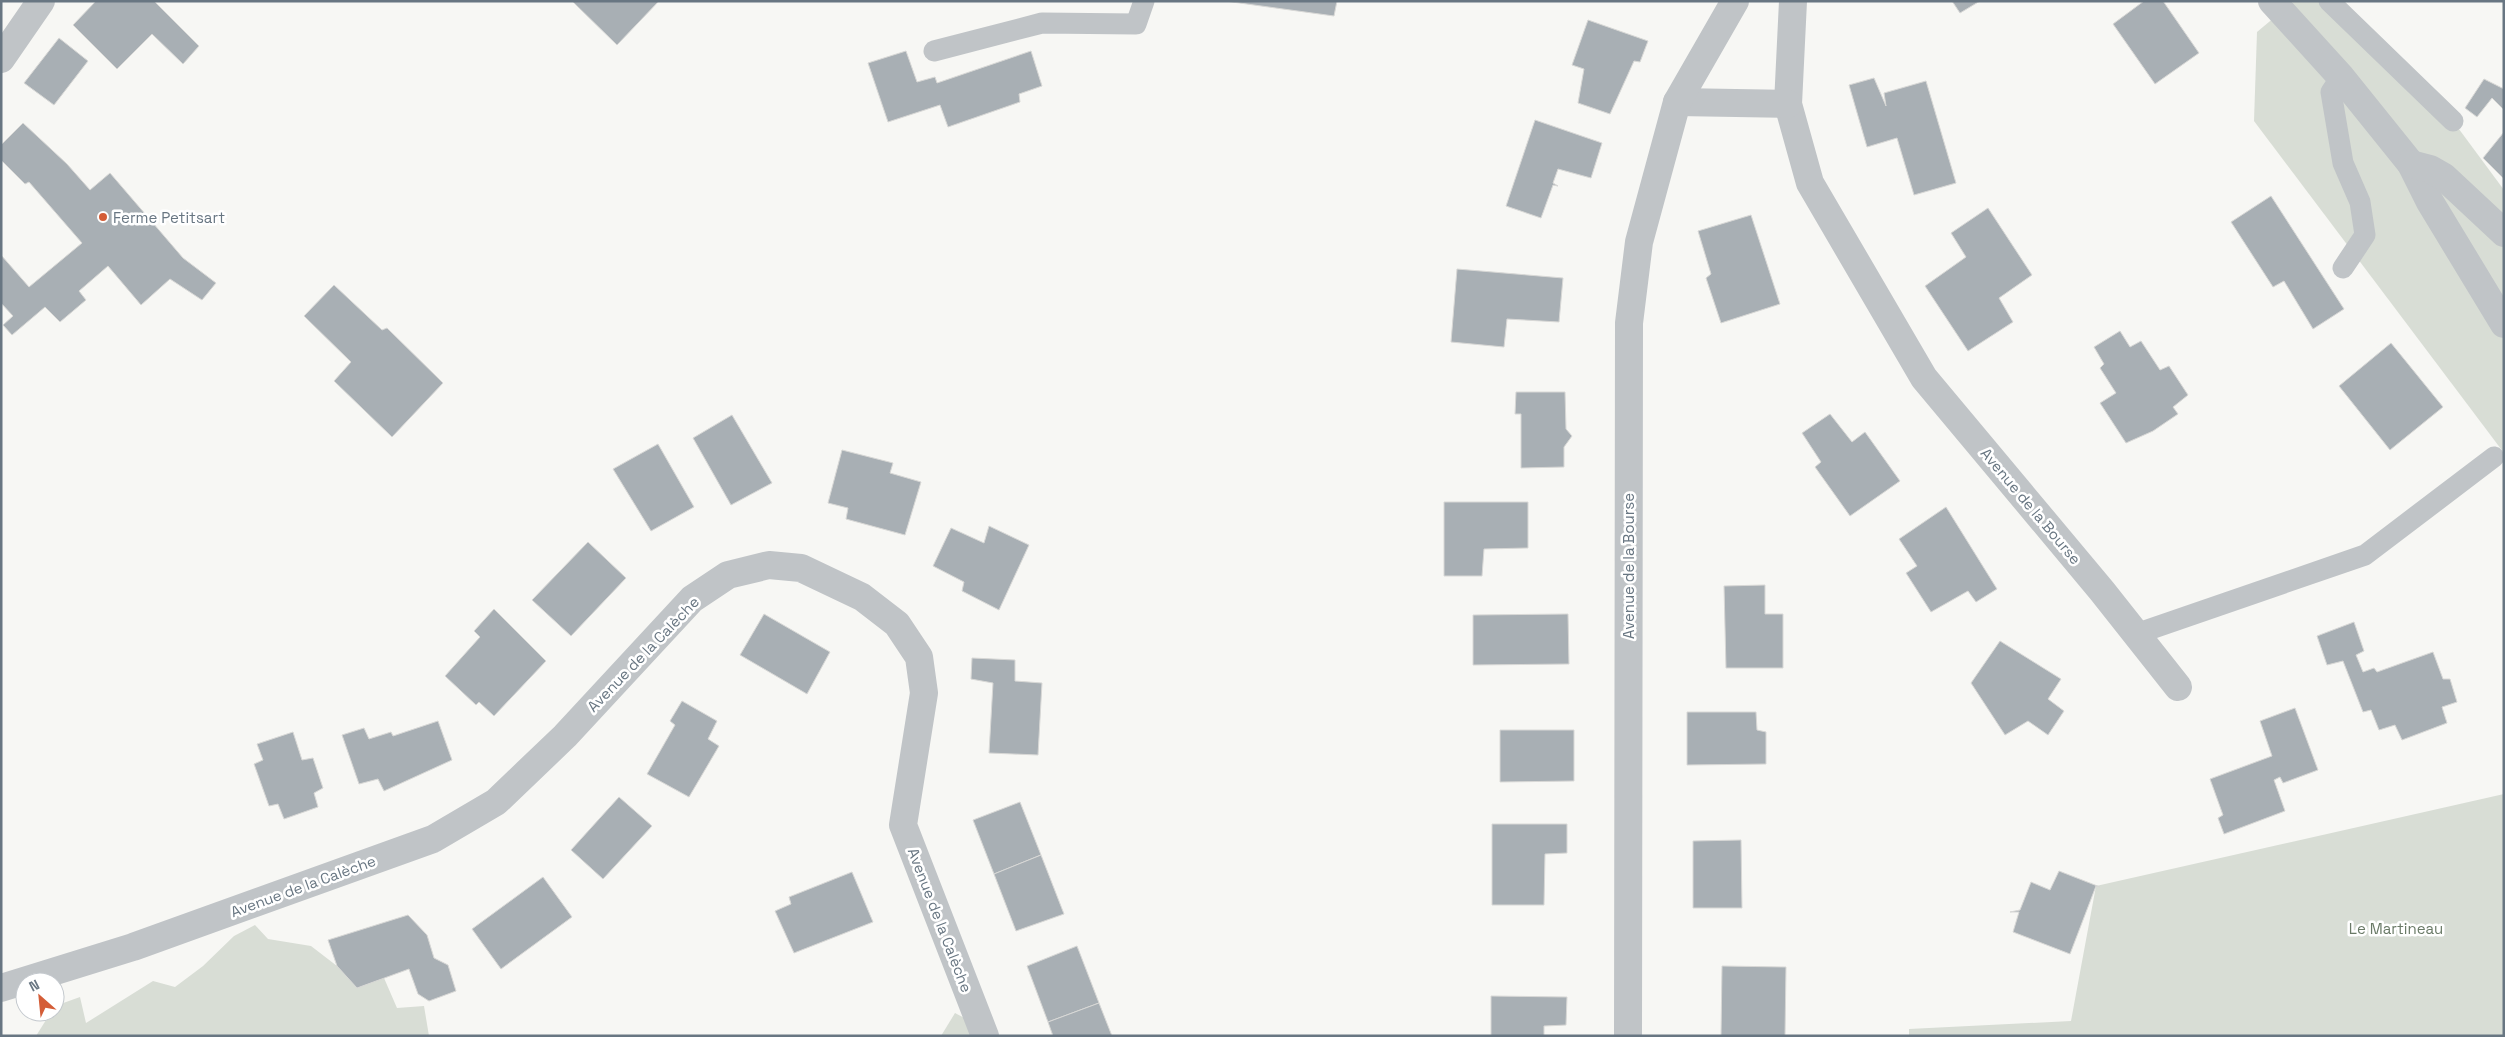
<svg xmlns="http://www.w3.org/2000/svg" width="2505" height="1037" viewBox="0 0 2505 1037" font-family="'Space Grotesk',sans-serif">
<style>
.green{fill:#d8ddd5}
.building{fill:#a8afb4;stroke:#d8d8d6}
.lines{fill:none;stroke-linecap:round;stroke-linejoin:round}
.lane{stroke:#c0c4c7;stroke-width:21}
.street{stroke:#c0c4c7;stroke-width:28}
.poi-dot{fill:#d45d37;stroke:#fff;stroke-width:2}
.labels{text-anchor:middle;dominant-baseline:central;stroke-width:5;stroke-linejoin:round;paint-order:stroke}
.poi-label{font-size:15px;fill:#687682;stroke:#fff;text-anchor:start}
.street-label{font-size:15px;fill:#687682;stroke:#fff}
.park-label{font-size:15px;fill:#6a7a67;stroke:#fff}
</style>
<rect width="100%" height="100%" fill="#f7f7f4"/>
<!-- green -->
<g class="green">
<polygon points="2294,1 2329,1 2453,121 2504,190 2504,453 2254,121 2257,32"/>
<polygon points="2504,794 2504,1036 1909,1036 1909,1029 2071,1021 2096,886"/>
<polygon points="255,925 268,939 311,946 337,966 357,988 384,978 397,1008 424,1006 429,1036 36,1036 51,1012 55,1012 55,1006 80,997 86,1023 153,981 175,987 203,966 234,936"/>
<polygon points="955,1013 972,1022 974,1036 941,1036"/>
</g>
<!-- building -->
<g class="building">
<polygon points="96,1 154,1 199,46 183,64 152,34 117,69 73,25"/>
<polygon points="572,1 659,1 617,45"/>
<polygon points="1225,1 1337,1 1334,16"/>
<polygon points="1952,1 1980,1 1960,13"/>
<polygon points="2144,1 2163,1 2199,53 2155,84 2113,24"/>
<polygon points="1588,20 1648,41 1640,62 1634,61 1610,114 1578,103 1584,69 1572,65"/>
<polygon points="59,38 88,61 54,105 24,83"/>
<polygon points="906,51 917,82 935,77 937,83 1031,51 1042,86 1019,94 1020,102 948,127 940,105 888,122 868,63"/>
<polygon points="1874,78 1886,106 1884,93 1926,81 1956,183 1914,195 1897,138 1867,147 1849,85"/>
<polygon points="2484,79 2504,89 2504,110 2492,98 2477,117 2465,108"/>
<polygon points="1535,120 1602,143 1591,178 1558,169 1553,183 1558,186 1553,185 1541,218 1506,206"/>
<polygon points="23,123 67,164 90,190 110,173 183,258 216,283 202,300 170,279 141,305 108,266 79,291 86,300 60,322 45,307 12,335 3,325 13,316 1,303 1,255 29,287 82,243 29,182 25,184 1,160 1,145"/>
<polygon points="2504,132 2504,179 2483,158"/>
<polygon points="2271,196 2344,309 2313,329 2284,281 2273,287 2231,222"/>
<polygon points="1988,208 2032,275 1999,298 2013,322 1968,351 1925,286 1966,257 1951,233"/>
<polygon points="1751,215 1780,304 1721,323 1706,278 1711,274 1698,231"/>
<polygon points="1457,269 1563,278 1559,322 1507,319 1504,347 1451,342"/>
<polygon points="334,285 382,330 387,328 443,383 392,437 334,381 351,362 304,316"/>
<polygon points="2120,331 2130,347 2141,341 2160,370 2169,366 2188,395 2173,407 2178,414 2153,431 2126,443 2100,403 2116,393 2100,368 2104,364 2094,347"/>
<polygon points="2391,343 2443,407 2390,450 2339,386"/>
<polygon points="1516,392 1565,392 1566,429 1572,436 1564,447 1564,467 1521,468 1521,414 1515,414"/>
<polygon points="1830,414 1852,442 1865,432 1900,481 1850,516 1815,467 1821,462 1802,433"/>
<polygon points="732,415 772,483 731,505 693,438"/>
<polygon points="658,444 694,507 651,531 613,469"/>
<polygon points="842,450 893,463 890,473 921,482 905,535 846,519 848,508 828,503"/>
<polygon points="1444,502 1528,502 1528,548 1484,549 1482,576 1444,576"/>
<polygon points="1946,507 1997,589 1976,602 1968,591 1931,612 1906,573 1917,566 1899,539"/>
<polygon points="989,526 1029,545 999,610 962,591 964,582 933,566 951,528 984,543"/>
<polygon points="588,542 626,578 571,636 532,600"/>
<polygon points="1765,585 1765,614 1783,614 1783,668 1726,668 1724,586"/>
<polygon points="494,609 546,661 494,716 479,702 476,705 445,676 480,637 474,631"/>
<polygon points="764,614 830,652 807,694 740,655"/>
<polygon points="1568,614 1569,664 1473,665 1473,615"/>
<polygon points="2354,622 2364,651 2356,655 2363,672 2374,668 2377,672 2433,652 2443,679 2450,679 2457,702 2442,707 2447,723 2402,740 2395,725 2379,730 2371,710 2363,712 2343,661 2327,665 2317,636"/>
<polygon points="2000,641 2061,679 2048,699 2064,711 2048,735 2028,721 2005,735 1971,683"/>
<polygon points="972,658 1015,660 1015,681 1042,683 1038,755 989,753 993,683 971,679"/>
<polygon points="682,701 717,721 708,739 719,746 689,797 647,774 675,725 670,721"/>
<polygon points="2295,708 2318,770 2283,783 2280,777 2274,780 2285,811 2224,834 2218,818 2223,815 2210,779 2272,756 2260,721"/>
<polygon points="1687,712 1756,712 1757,730 1766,732 1766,764 1687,765"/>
<polygon points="438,721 452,760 384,791 378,779 359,784 342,735 364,728 369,739 391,732 393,736"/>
<polygon points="1500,730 1574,730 1574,781 1500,782"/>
<polygon points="293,732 302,760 313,758 323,788 314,793 318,807 284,819 278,804 269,806 254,764 263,760 257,744"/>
<polygon points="619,797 652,826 603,879 571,850"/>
<polygon points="1020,802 1041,855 994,874 973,820"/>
<polygon points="1492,824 1567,824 1567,853 1545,854 1544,905 1492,905"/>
<polygon points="1741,840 1742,908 1693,908 1693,841"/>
<polygon points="1041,855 1064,914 1016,931 994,874"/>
<polygon points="2059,871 2100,887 2096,886 2070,954 2013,932 2019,912 2010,912 2020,910 2031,882 2050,890"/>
<polygon points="852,872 873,922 794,953 775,911 791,904 789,897"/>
<polygon points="543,877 572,917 501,969 472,929"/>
<polygon points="408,915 427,935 434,958 448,965 456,991 429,1001 418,994 409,969 357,988 337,966 328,940"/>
<polygon points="1077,946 1099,1003 1048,1022 1027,966"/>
<polygon points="1722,966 1786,967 1785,1036 1721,1036"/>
<polygon points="1491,996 1567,997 1566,1025 1544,1026 1544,1036 1491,1036"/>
<polygon points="1099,1003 1112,1036 1053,1036 1048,1022"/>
</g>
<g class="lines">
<!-- lane -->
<g class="lane">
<polyline points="2329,1 2453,121"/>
<polyline points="934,51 1042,23 1136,24 1144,1"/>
<polyline points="2341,77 2331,92 2343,163 2360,202 2365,235 2343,268"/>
<polyline points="2136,634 2365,555 2494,457"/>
</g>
<!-- street -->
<g class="street">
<polyline points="1793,1 1788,104 1810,183 1924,378 2102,591 2178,687"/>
<polyline points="2272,1 2341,77 2411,164 2430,202 2504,324"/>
<polyline points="1,59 41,1"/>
<polyline points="1677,102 1788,104"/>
<polyline points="2411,164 2430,169 2444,177 2504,233"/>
<polyline points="1,988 133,947 433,839 496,802 565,736 692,599 728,575 769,565 801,568 862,597 897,624 919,657 924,693 903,825 985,1036"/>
<polyline points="1628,1036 1629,323 1639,242 1677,102 1735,1"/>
</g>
</g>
<!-- markers -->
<circle class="poi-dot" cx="103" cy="217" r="5"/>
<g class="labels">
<!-- poi labels -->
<g class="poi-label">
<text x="113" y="217">Ferme Petitsart</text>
</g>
<!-- street labels -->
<g class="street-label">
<text transform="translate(2031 506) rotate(50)">Avenue de la Bourse</text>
<text transform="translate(1628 566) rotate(-90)">Avenue de la Bourse</text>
<text transform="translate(643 654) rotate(-46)">Avenue de la Calèche</text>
<text transform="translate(303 886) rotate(-20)">Avenue de la Calèche</text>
<text transform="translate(940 920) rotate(69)">Avenue de la Calèche</text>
</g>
<!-- park labels -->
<g class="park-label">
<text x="2396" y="928">Le Martineau</text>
</g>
</g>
<!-- border -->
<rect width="2505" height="1037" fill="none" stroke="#687682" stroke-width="5"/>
<!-- north arrow -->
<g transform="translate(40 997) rotate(333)"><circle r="24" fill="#ffffff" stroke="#c3c8cd"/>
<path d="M0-4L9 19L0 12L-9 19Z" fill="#d45d37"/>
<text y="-8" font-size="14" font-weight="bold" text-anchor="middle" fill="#687682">N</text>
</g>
</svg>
